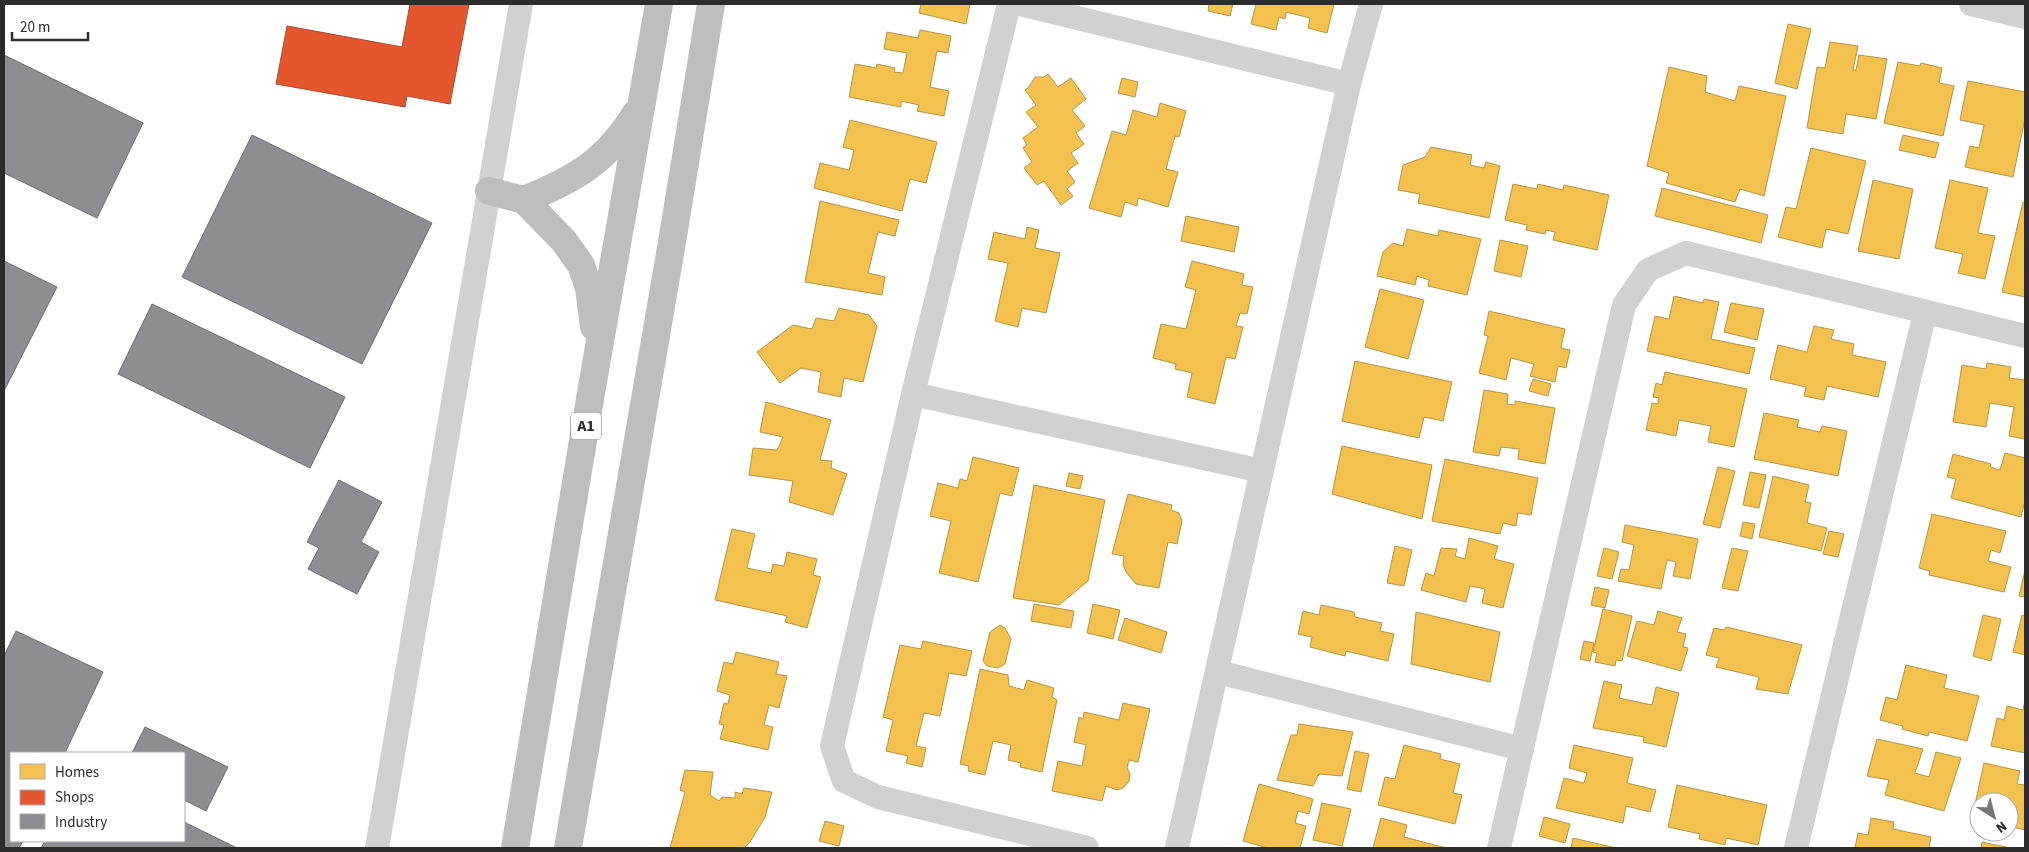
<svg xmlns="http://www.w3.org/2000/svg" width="2029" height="852" viewBox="0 0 2029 852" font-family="'Source Sans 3',sans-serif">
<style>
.homes{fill:#f2c14e;stroke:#b79444}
.shops{fill:#e4572e;stroke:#ad4a2d}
.industry{fill:#8d8d92;stroke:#707073}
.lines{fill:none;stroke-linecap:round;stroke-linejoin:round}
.street{stroke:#d1d1d1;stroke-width:24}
.highway{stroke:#bebebe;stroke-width:28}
.labels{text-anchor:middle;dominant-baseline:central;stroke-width:5;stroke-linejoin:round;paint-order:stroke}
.shield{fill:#fff;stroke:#6b6b6b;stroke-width:1}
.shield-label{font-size:16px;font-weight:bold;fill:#2c2c2c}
</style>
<rect width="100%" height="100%" fill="#fff"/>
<!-- homes -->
<g class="homes">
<polygon points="921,4 970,4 966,24 919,13"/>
<polygon points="1209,4 1233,4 1230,16 1208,11"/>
<polygon points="1256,4 1334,4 1327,33 1308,28 1310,18 1286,12 1285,19 1279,17 1276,30 1251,24"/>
<polygon points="1788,24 1811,29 1797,89 1775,83"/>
<polygon points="920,30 951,36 948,53 937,51 930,87 949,91 944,116 917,111 919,105 901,101 901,107 849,97 855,64 876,68 877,64 895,68 894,72 903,73 907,53 884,49 887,32 918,38"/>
<polygon points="1830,42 1858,46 1853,70 1856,70 1859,55 1887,59 1876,119 1846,114 1843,134 1807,128 1817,67 1825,68"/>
<polygon points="1898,62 1920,66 1921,63 1942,68 1939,83 1954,86 1943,136 1884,123"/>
<polygon points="1669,67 1707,76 1705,92 1735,101 1739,86 1786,96 1764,196 1740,189 1735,202 1666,183 1669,173 1647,166"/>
<polygon points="1048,74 1058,87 1071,78 1086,99 1072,110 1085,126 1076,133 1084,144 1071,153 1078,163 1067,171 1075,182 1067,189 1073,196 1061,205 1044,181 1037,185 1024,168 1032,162 1023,148 1027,145 1023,138 1038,127 1026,112 1036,105 1025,90 1029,87 1035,77 1044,77"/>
<polygon points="1122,78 1138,82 1135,97 1118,93"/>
<polygon points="1968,81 2025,92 2025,119 2013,177 1965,167 1970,146 1979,148 1984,125 1960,120"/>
<polygon points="1160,103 1186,111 1179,137 1175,136 1166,169 1178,172 1168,207 1138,198 1137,206 1125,202 1121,217 1089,208 1112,131 1126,135 1133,110 1157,117"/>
<polygon points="850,120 937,142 926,183 910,179 902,211 814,188 820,163 849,170 854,150 843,147"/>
<polygon points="1903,135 1939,143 1935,158 1899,150"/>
<polygon points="1431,147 1472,155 1470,165 1484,168 1486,162 1500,166 1489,218 1418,203 1420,194 1398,190 1403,165 1425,157"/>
<polygon points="1811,148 1866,161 1848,234 1826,229 1822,248 1778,237 1786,207 1796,209"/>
<polygon points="1873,180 1913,189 1899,259 1858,251"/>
<polygon points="1950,180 1988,188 1978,233 1995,236 1985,279 1958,273 1963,254 1935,248"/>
<polygon points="1513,184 1537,189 1538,184 1563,190 1564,185 1609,195 1597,250 1553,240 1555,232 1546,230 1545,234 1526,230 1527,225 1505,220"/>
<polygon points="1662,188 1768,215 1761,243 1655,216"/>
<polygon points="820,201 899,220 895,236 878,232 868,273 885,277 882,295 805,282"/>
<polygon points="2023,202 2025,203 2025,297 2002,292"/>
<polygon points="1186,216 1239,227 1234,252 1181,241"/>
<polygon points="1027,227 1039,230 1035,248 1060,253 1046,313 1022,308 1018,327 995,321 1008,263 988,259 994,232 1025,239"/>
<polygon points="1407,229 1438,236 1439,230 1481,239 1467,295 1428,286 1429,280 1417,276 1415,285 1377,276 1383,252 1393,243 1403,246"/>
<polygon points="1500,240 1528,246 1521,277 1494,271"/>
<polygon points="1192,261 1244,274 1242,285 1253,287 1247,314 1240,313 1236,326 1243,327 1235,359 1226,357 1215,404 1187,397 1192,373 1175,369 1176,364 1153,358 1161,324 1186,329 1196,290 1185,287"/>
<polygon points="1380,289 1424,300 1408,359 1365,347"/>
<polygon points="1674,296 1703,303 1704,299 1719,302 1711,339 1755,348 1749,374 1647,351 1655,316 1669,319"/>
<polygon points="1731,303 1764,309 1757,340 1724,332"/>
<polygon points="839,308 869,315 877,326 863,382 844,378 841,397 818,392 821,372 801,368 780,383 757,352 793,325 812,329 816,318 834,321"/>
<polygon points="1489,311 1565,329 1561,348 1570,350 1566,368 1558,366 1555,382 1530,376 1534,364 1511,358 1506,380 1479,373 1488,336 1484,335"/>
<polygon points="1814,326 1834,330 1831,339 1854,344 1852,355 1886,362 1878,397 1827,386 1824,400 1804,396 1806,387 1770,379 1778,345 1807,352"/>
<polygon points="1355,361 1452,382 1443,421 1424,417 1419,438 1342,421"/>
<polygon points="1987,363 2011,367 2009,378 2025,380 2025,439 2009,436 2014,407 1990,403 1986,427 1953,422 1962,365 1986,369"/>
<polygon points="1665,372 1747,389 1734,447 1708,442 1711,426 1679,420 1676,436 1646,430 1652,403 1658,404 1659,398 1653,397 1656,383 1662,385"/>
<polygon points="1533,379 1551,384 1548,396 1529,391"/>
<polygon points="1484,390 1508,394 1507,404 1515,405 1515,401 1555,408 1545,464 1518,459 1519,449 1501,447 1499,456 1473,452"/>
<polygon points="766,402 831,420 820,460 832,461 831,468 847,474 833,515 789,502 793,481 749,475 753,448 777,450 783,437 760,432"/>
<polygon points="1764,413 1799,420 1797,427 1820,432 1822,426 1847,431 1838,476 1754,459"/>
<polygon points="1342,446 1432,465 1422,519 1332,494"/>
<polygon points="2005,453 2025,458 2025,501 2021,517 1951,498 1956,479 1947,477 1953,454 1991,464 1990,467 2000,470"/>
<polygon points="973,457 1019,468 1012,496 1000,493 978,582 939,573 951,521 930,516 938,483 958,488 960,479 967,481"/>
<polygon points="1445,459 1538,478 1531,515 1518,513 1516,526 1503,523 1500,534 1432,521"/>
<polygon points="1718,467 1735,471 1720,528 1703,524"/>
<polygon points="1750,472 1766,475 1759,508 1743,505"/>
<polygon points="1069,473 1083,476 1080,489 1066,486"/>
<polygon points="1773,476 1809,485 1805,502 1811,503 1807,523 1827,528 1821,551 1759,537"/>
<polygon points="1034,485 1105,500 1088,581 1059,605 1013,598"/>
<polygon points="1128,494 1172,505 1171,510 1179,513 1182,521 1177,544 1168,542 1159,588 1136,584 1126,572 1123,565 1124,556 1112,554"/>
<polygon points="1932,514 2006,531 2000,553 1991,550 1988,561 2011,567 2004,592 1929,575 1930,571 1919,568"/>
<polygon points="1743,522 1755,524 1752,539 1740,536"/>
<polygon points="1625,525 1698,539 1690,579 1673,576 1676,562 1667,560 1661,589 1618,581 1621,569 1629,570 1634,545 1622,542"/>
<polygon points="732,529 755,534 747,568 771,573 773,564 784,566 787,552 817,559 813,575 821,577 807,628 785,622 787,616 715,600"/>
<polygon points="1829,531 1844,534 1838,557 1823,554"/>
<polygon points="1469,538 1498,546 1494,559 1514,564 1503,608 1482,603 1485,589 1470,586 1466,602 1421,590 1426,573 1434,576 1441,548 1457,549 1455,556 1465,559"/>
<polygon points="1395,546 1412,550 1404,586 1387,583"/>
<polygon points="1604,548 1619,552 1612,579 1597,576"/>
<polygon points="1732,548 1748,551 1738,591 1722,588"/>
<polygon points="2025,570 2025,597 2019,596"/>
<polygon points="1595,587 1609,590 1605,608 1591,605"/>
<polygon points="1034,604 1074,611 1071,628 1031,621"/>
<polygon points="1093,604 1120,610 1113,639 1087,633"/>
<polygon points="1321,605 1354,612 1355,617 1382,623 1380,631 1394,634 1388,661 1346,651 1345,656 1310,647 1312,637 1298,634 1303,611 1319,615"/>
<polygon points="1603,609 1632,616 1622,661 1616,660 1615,666 1595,662 1597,653 1593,652"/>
<polygon points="1658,611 1682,618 1677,632 1686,634 1683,647 1688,648 1681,671 1627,656 1637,621 1654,625"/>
<polygon points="1416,612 1500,632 1490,682 1411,664"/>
<polygon points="1983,615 2001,619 1991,661 1973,656"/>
<polygon points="2022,615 2025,616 2025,655 2013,652"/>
<polygon points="1125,618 1167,632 1161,653 1118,640"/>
<polygon points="1000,625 1005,628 1011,639 1005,664 998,668 987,666 983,661 990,632"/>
<polygon points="1726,627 1802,645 1788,694 1756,689 1759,677 1716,667 1719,658 1706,655 1714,628 1724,630"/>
<polygon points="923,641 972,651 966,676 949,673 940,716 924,713 916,746 926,748 922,767 906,763 908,756 886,751 893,720 883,717 900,645 921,649"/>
<polygon points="1584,641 1594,643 1590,661 1580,659"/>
<polygon points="736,652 779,662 776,674 787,676 779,708 769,705 764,725 773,727 768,750 720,739 724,725 719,724 724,703 728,704 730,695 717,691 724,662 733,664"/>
<polygon points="1906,665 1947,675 1944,688 1979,696 1967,741 1929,732 1928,736 1902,729 1903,726 1880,720 1886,697 1897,700"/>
<polygon points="980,669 1008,675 1009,686 1024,690 1027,680 1054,688 1052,697 1057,700 1042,772 1020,767 1021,763 1008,760 1011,745 993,741 985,775 968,771 969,766 960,764"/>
<polygon points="1604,681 1622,685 1619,698 1652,705 1656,687 1679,693 1666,747 1643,742 1644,737 1593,728"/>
<polygon points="2025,700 2025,753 1991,746 1997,718 2004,720 2007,706 2023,710"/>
<polygon points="1123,703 1150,709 1138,762 1129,760 1127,768 1130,774 1129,781 1123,788 1117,790 1106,786 1102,801 1052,791 1058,761 1082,766 1086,745 1074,742 1079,717 1083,719 1084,712 1119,720"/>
<polygon points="1299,724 1353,732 1342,776 1319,774 1313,786 1277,780 1291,735 1297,735"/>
<polygon points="1877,739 1923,749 1915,773 1929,777 1936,752 1961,758 1944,811 1885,795 1889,780 1867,776"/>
<polygon points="1404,745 1441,754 1440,759 1460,764 1453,793 1462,795 1455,824 1378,805 1385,777 1395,779"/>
<polygon points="1574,745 1633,758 1627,783 1656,790 1650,812 1626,806 1623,823 1556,808 1564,778 1584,783 1587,773 1569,768"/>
<polygon points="1355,751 1369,754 1361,792 1347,789"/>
<polygon points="1984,763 2020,771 2017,784 2025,785 2025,830 2009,826 2009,802 1979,802 1979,820 1972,818"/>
<polygon points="685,770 713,772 710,795 719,801 722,797 735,798 735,792 742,794 744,788 772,792 765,817 750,842 744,848 670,848 685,792 680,790"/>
<polygon points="1259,784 1313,799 1309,814 1298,811 1295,823 1306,826 1300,848 1268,848 1243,841"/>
<polygon points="1677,785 1767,805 1758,845 1726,838 1725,845 1699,839 1700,834 1668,827"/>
<polygon points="1322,803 1351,809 1342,846 1313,840"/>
<polygon points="1544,817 1570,824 1565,843 1539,836"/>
<polygon points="1381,818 1407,825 1404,837 1446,848 1373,848"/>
<polygon points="1871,818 1894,822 1893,829 1931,837 1929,848 1855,848 1858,833 1868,835"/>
<polygon points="825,821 844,826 839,846 819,841"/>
<polygon points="1573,838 1616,848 1571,848"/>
<polygon points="1982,842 2006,847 2006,848 1981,848"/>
</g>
<!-- shops -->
<polygon class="shops" points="410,4 469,4 450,104 407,96 405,107 276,84 287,26 402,47"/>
<!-- industry -->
<g class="industry">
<polygon points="4,55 143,123 97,218 4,173"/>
<polygon points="252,135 432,223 362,364 182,277"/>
<polygon points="4,261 57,287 5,389 4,388"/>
<polygon points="152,304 345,397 310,468 118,374"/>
<polygon points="339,480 382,502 361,542 379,552 357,594 308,569 319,548 307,542"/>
<polygon points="16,631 103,672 65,753 11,753 11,841 23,841 19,848 4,848 4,656"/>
<polygon points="145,727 228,767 206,811 184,800 184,753 132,753"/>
<polygon points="184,822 237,848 41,848 45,841 184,841"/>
</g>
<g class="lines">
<!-- street -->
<g class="street">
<polyline points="1009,4 913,394 832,746 844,781 878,797 1087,848"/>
<polyline points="1020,4 1349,84"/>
<polyline points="1971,4 2025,17"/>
<polyline points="913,394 1262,471"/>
<polyline points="1218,672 1522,749"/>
<polyline points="377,848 521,4"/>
<polyline points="1177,848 1349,84 1371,4"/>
<polyline points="1499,848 1624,305 1648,270 1686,253 2025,336"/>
<polyline points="1796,848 1925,313"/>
</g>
<!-- highway -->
<g class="highway">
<polyline points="489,191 524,200 564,241 581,265 589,288 594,327"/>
<path d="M524 200C575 179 606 162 636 113"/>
<polyline points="515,848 591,393 659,4"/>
<polyline points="568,848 672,242 711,4"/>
</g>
</g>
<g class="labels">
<!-- shield labels -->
<rect class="shield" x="571" y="412.5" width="30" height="27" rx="4"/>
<g class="shield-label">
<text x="586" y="426">A1</text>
</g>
</g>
<!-- border -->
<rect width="2029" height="852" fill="none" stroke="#2c2c2c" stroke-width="10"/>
<!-- legend -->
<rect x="10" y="752" width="175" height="90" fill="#ffffff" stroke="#ababab"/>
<rect x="20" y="764" width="25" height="15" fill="#f2c14e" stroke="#ababab"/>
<text x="55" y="777" font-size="15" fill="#2c2c2c">Homes</text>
<rect x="20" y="790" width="25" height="15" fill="#e4572e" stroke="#ababab"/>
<text x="55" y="802" font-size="15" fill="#2c2c2c">Shops</text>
<rect x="20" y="814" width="25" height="15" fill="#8d8d92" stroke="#ababab"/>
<text x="55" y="827" font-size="15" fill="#2c2c2c">Industry</text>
<!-- north arrow -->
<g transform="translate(1994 817) rotate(144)"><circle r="24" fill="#ffffff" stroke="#ababab"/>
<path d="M0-4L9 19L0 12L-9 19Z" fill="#767676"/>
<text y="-8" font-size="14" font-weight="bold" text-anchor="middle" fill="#2c2c2c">N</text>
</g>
<!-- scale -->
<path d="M12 32v8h76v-8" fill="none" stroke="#2c2c2c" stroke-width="2.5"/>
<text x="20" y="32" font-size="15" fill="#2c2c2c" stroke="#ffffff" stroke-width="4" paint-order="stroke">20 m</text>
</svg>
